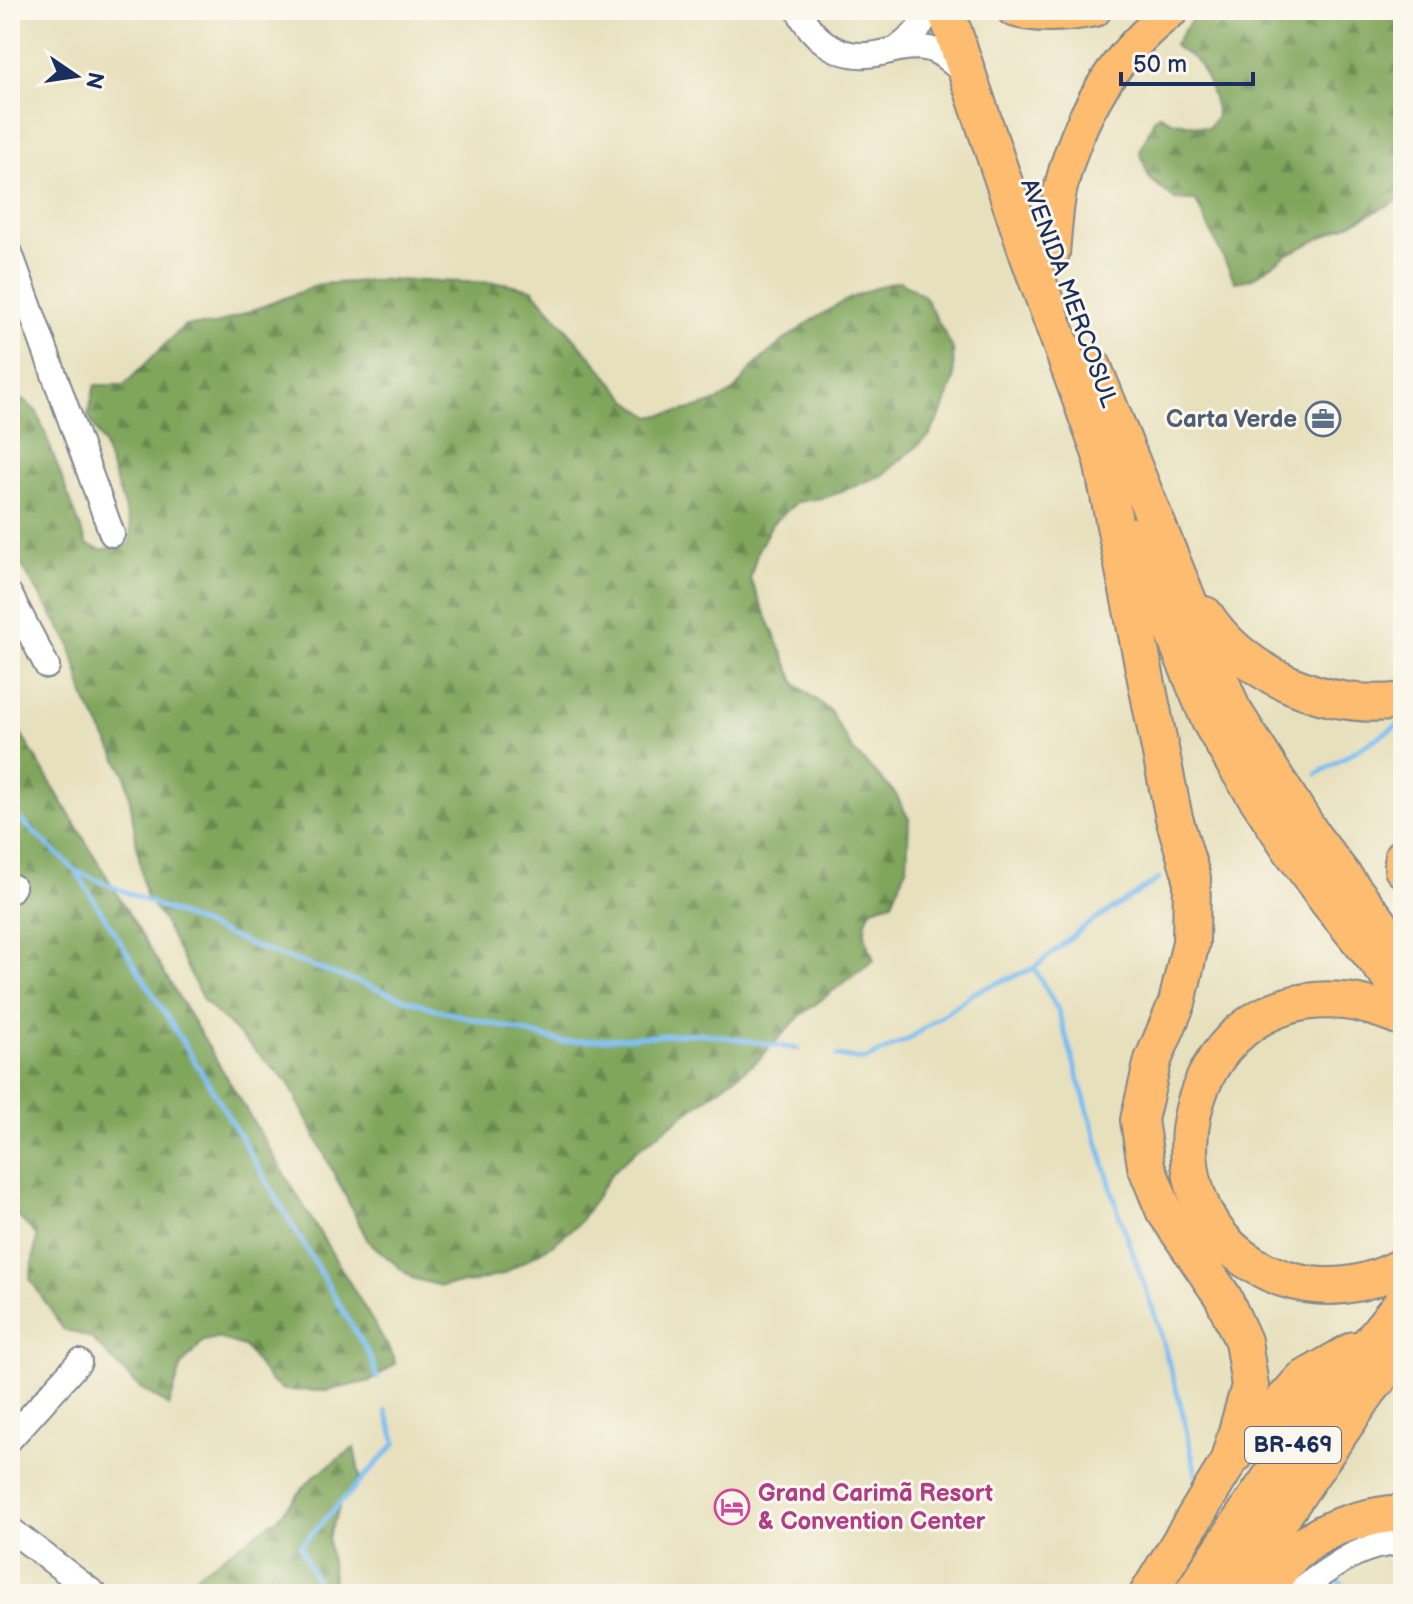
<svg xmlns="http://www.w3.org/2000/svg" width="1413" height="1604" viewBox="0 0 1413 1604" font-family="'Balsamiq Sans',sans-serif">
<style>
.forest{fill:url(#forest-firs);stroke:#4e6a5d;stroke-width:2}
.lines{fill:none;stroke-linecap:round;stroke-linejoin:round}
.stream{stroke:#7cbdf1;stroke-width:5}
.minor-casing{stroke:#81888e;stroke-width:28}
.major-casing{stroke:#81888e;stroke-width:36}
.highway-casing{stroke:#81888e;stroke-width:40}
.minor{stroke:#fff;stroke-width:24}
.major{stroke:#fdbc6f;stroke-width:32}
.highway{stroke:#fdbc6f;stroke-width:36}
.labels{text-anchor:middle;dominant-baseline:central;stroke-width:6;stroke-linejoin:round;paint-order:stroke}
.shield{fill:#fbf7ec;stroke:#5e6b89;stroke-width:2}
.shield-label{font-size:22px;font-weight:bold;fill:#1b2f5e}
.street-label{font-size:24px;fill:#1b2f5e;stroke:#fbf7ec}
.service-label{font-size:24px;font-weight:bold;fill:#4e5e75;stroke:#fbf7ec;text-anchor:end}
.hotel-label{font-size:24px;font-weight:bold;fill:#b23c85;stroke:#fbf7ec;text-anchor:start}
</style>
<defs>
<pattern id="forest-firs" width="22" height="20" patternUnits="userSpaceOnUse" patternTransform="scale(2)"><rect width="22" height="20" fill="#80a65c"/><path d="M5 1l3.5 6h-7zM16 11l3.5 6h-7z" fill="#68884f"/></pattern>
</defs>
<rect width="100%" height="100%" fill="#fbf7ec"/>
<filter id="ink" filterUnits="userSpaceOnUse"><feTurbulence type="fractalNoise" baseFrequency=".0125" numOctaves="2"/><feDisplacementMap in="SourceGraphic" scale="16" xChannelSelector="R" yChannelSelector="G"/><feConvolveMatrix kernelMatrix="1 2 1 2 8 2 1 2 1" color-interpolation-filters="sRGB"/></filter>
<filter id="wash" filterUnits="userSpaceOnUse"><feTurbulence type="fractalNoise" baseFrequency=".006" numOctaves="4" result="noise"/><feDisplacementMap in="SourceGraphic" scale="32" xChannelSelector="R" yChannelSelector="G"/><feGaussianBlur stdDeviation="1.8" result="paint"/><feColorMatrix in="noise" values="0 0 0 0 0 0 0 0 0 0 0 0 0 0 0 0 0 1.4 0 .05"/><feComposite in="paint" operator="in"/></filter>
<g filter="url(#wash)">
<rect width="100%" height="100%" fill="#e7e0bd"/>
<!-- forest -->
<g class="forest">
<path d="M1207 10H1403V198L1288 254 1251 279 1235 282 1196 201 1175 200 1149 178 1140 152 1154 119 1160 115 1171 121 1208 128 1217 116C1214 99 1208 74 1195 60 1189 53 1180 53 1174 45L1193 18Z"/>
<path d="M382 280 504 283 532 289 628 400 651 417C679 411 711 409 733 391 741 384 746 374 753 367 791 331 849 291 900 281L924 296 953 349 954 379 944 408 929 436 883 475 827 497 797 502 772 524 758 550 750 579 796 684 830 711 852 749 895 793 909 819 907 867 892 902 872 908C860 928 865 939 874 960L801 1015 757 1061 634 1152 612 1173 579 1223 555 1243 503 1274 474 1282 441 1286 412 1278 368 1241 288 1082 203 1000 163 920 145 895 126 776 85 699 70 644 10 547V395L26 402 37 412 87 545 101 550 130 543 131 528 103 443 88 415 95 385H124L185 325H214L321 284Z"/>
<polygon points="10,715 394,1357 395,1364 370,1381 326,1391 283,1390 271,1382 244,1346 217,1338 203,1341 182,1365 169,1406 139,1387 91,1338 63,1329 30,1279 37,1236 10,1208"/>
<polygon points="354,1448 360,1477 341,1503 328,1538 335,1594 178,1594 200,1572 277,1519 313,1477"/>
</g>
<g class="lines">
<!-- stream -->
<g class="stream">
<polyline points="1317,774 1403,722"/>
<polyline points="10,810 76,871 251,945 438,1010 563,1042 700,1033 798,1049"/>
<polyline points="76,871 209,1084 371,1358 377,1378"/>
<polyline points="1034,968 1058,1010 1120,1217 1155,1315 1180,1402 1197,1479"/>
<polyline points="837,1056 864,1060 909,1039 975,992 1034,968 1084,927 1159,879"/>
<polyline points="1333,1577 1354,1594"/>
<polyline points="322,1594 300,1546 396,1443 386,1411"/>
</g>
</g>
</g>
<g filter="url(#ink)">
<g class="lines">
<!-- minor casing -->
<g class="minor-casing">
<g id="minor">
<path d="M798 10C812 37 835 57 867 55 888 54 906 43 929 49 943 52 958 68 969 78"/>
<path d="M898 48C912 37 923 28 927 10"/>
<polyline points="10,253 112,534"/>
<polyline points="10,595 47,666"/>
<polyline points="10,891 13,887"/>
<polyline points="10,1439 79,1362"/>
<polyline points="10,1529 95,1594"/>
<path d="M1293 1594C1333 1568 1352 1546 1403 1542"/>
</g>
</g>
<!-- major casing -->
<g class="major-casing">
<g id="major">
<path d="M1013 10C1038 18 1069 15 1095 10"/>
<path d="M1053 253C1055 232 1056 211 1060 191 1077 118 1113 55 1173 10"/>
</g>
</g>
<!-- highway casing -->
<g class="highway-casing">
<g id="highway">
<polyline points="946,10 1029,257 1111,482"/>
<polyline points="1093,367 1232,709 1313,837 1403,954"/>
<polyline points="1102,461 1174,818 1192,878 1191,942 1177,1003 1153,1060 1139,1120 1146,1166 1164,1210 1223,1297 1243,1341 1250,1386 1228,1463 1148,1594"/>
<polyline points="1133,536 1210,721 1236,766 1292,851 1327,900 1403,993"/>
<path d="M1205 615C1246 677 1329 711 1403 701"/>
<polyline points="1403,856 1403,869"/>
<path d="M1403 1018C1384 1010 1365 1003 1344 1001 1178 984 1126 1227 1285 1279 1325 1292 1366 1286 1403 1266"/>
<polyline points="1235,1455 1302,1380 1354,1350"/>
<path d="M1192 1594C1258 1493 1326 1395 1403 1302"/>
<polyline points="1229,1594 1369,1390 1403,1349"/>
<path d="M1263 1594C1275 1577 1286 1558 1303 1546 1329 1525 1370 1515 1403 1513"/>
</g>
</g>
<!-- minor -->
<use href="#minor" class="minor"/>
<!-- major -->
<use href="#major" class="major"/>
<!-- highway -->
<use href="#highway" class="highway"/>
</g>
</g>
<!-- icons -->
<defs>
<g id="office-ring" transform="scale(1.8)"><circle r="9.5" fill="#fbf7ec" stroke="#5c6f8a" stroke-width="1.5"/><path d="M-6-3h4V-5.5h4V-3h4V5H-6ZM-1-4.5V-3h2v-1.5ZM-6 0V1H6V0Z" fill="#5c6f8a"/></g>
<g id="hotel-ring" transform="scale(1.8)"><circle r="9.5" fill="#fbf7ec" stroke="#d1479c" stroke-width="1.5"/><path d="M-6-4.5h1.5V1H6V5H4.5V3h-9V5H-6ZM-4 0a1.8 1.8 0 1 1 3.6 0ZM.5 0V-2.5h3Q6-2.5 6 0Z" fill="#d1479c"/></g>
</defs>
<g fill-rule="evenodd">
<use href="#office-ring" x="1323" y="419"/>
<use href="#hotel-ring" x="732" y="1507"/>
</g>
<g class="labels">
<!-- shield labels -->
<rect class="shield" x="1245" y="1427" width="96" height="36" rx="6"/>
<g class="shield-label">
<text x="1293" y="1445">BR-469</text>
</g>
<!-- street labels -->
<g class="street-label">
<text transform="translate(1069 293) rotate(70)">AVENIDA MERCOSUL</text>
</g>
<!-- service labels -->
<g class="service-label">
<text x="1297" y="419">Carta Verde</text>
</g>
<!-- hotel labels -->
<g class="hotel-label">
<text x="758" y="1493">Grand Carimã Resort<tspan x="758" dy="28">&amp; Convention Center</tspan></text>
</g>
</g>
<!-- margin -->
<rect width="1413" height="1604" fill="none" stroke="#fbf7ec" stroke-width="40"/>
<!-- north arrow -->
<g transform="translate(76 76) rotate(103)" stroke="#fbf7ec" stroke-width="6" paint-order="stroke">
<path d="M0-6L14 30L0 20L-14 30Z" fill="#1b2f5e"/>
<text y="-12" font-size="22" font-weight="bold" text-anchor="middle" fill="#1b2f5e">N</text>
</g>
<!-- scale -->
<path d="M1121 72v12h132v-12" fill="none" stroke="#1b2f5e" stroke-width="4"/>
<text x="1133" y="72" font-size="24" fill="#1b2f5e" stroke="#fbf7ec" stroke-width="6" paint-order="stroke">50 m</text>
</svg>
